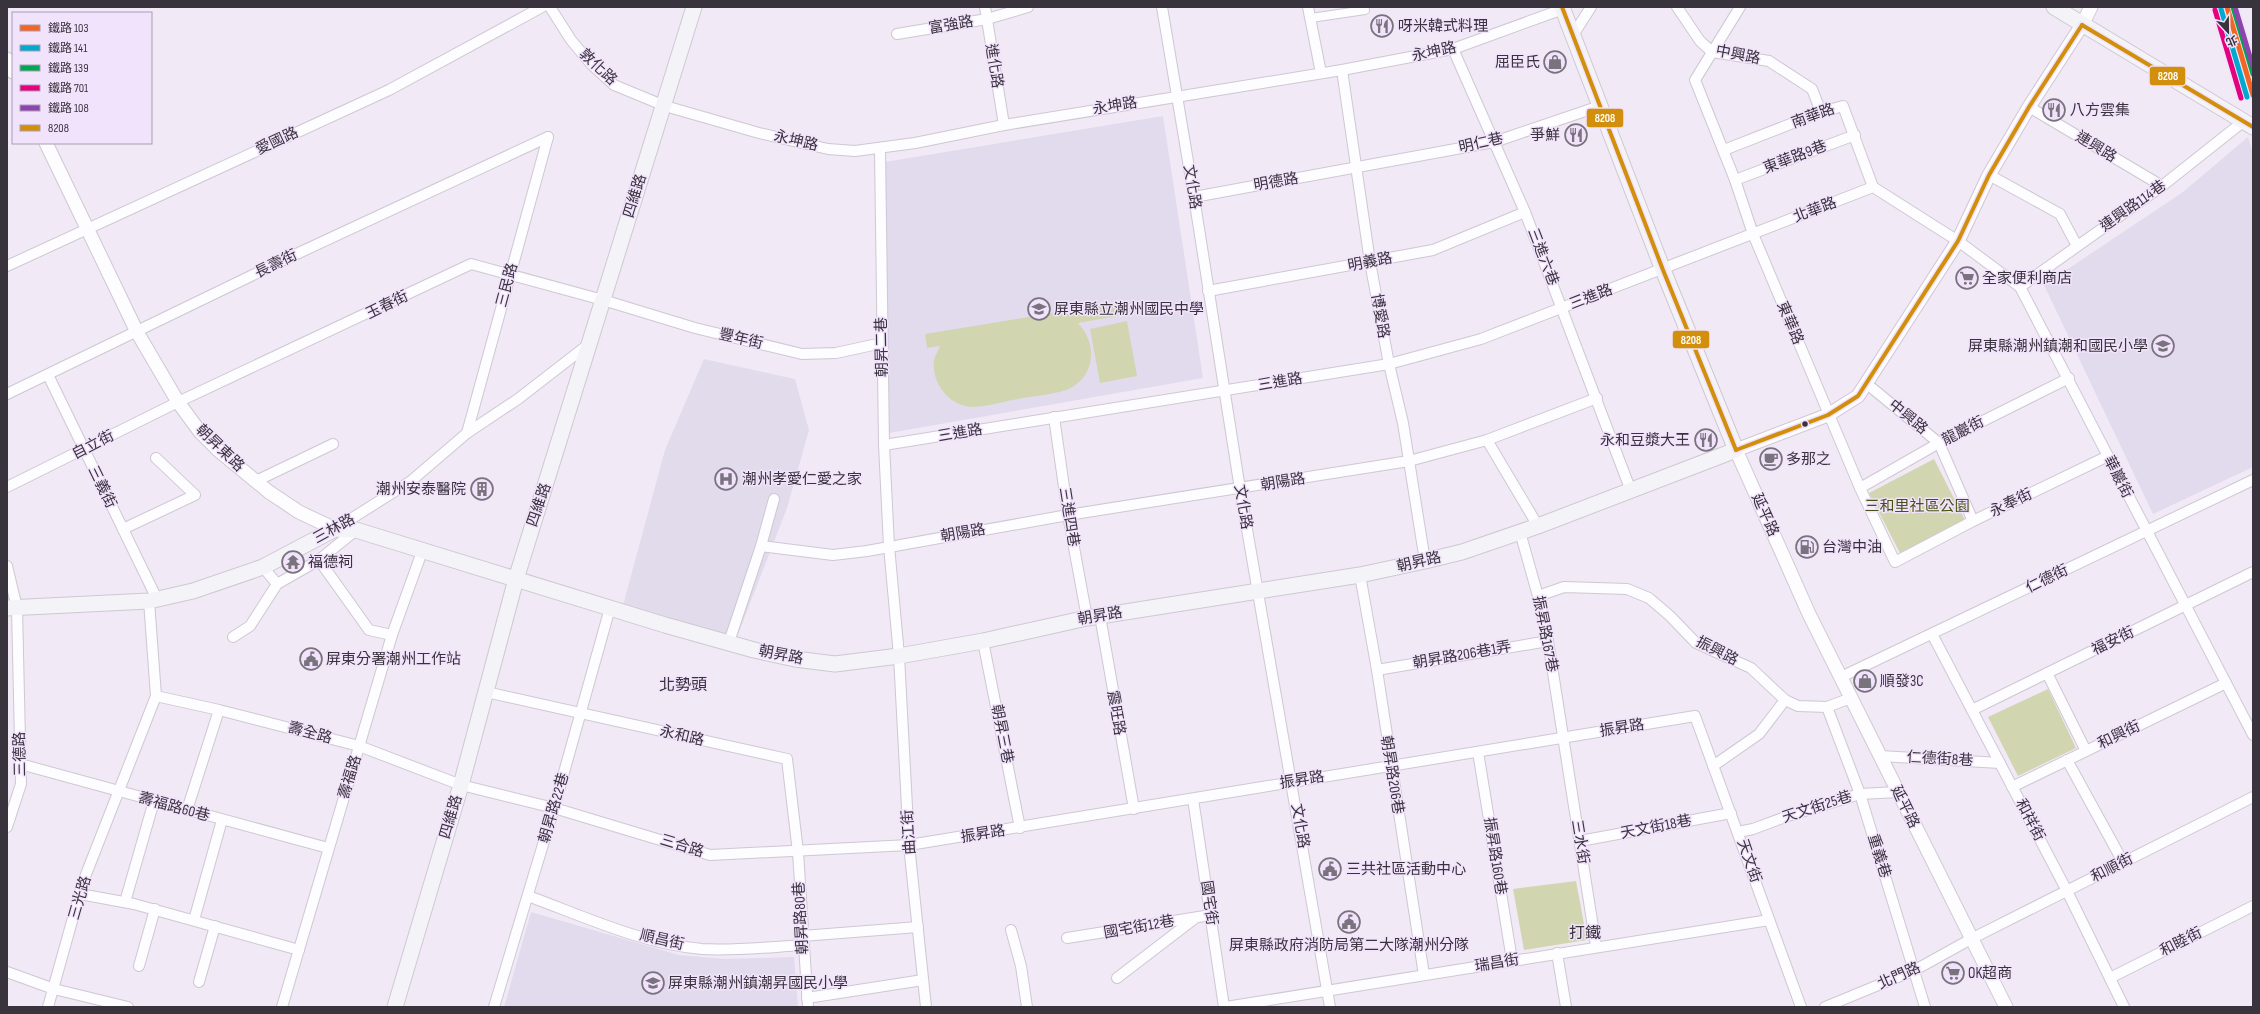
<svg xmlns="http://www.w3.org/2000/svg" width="2260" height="1014" viewBox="0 0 2260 1014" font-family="'Sofia Sans Condensed','Noto Sans TC',sans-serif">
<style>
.education{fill:#e1dbed}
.medical{fill:#e1dbec}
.green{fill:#d1d6b1}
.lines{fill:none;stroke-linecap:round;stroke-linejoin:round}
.pedestrian-casing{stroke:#cec8d2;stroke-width:10}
.minor-casing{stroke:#cec8d2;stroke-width:12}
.tertiary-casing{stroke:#cec8d2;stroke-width:15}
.secondary-casing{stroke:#cec8d2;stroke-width:17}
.pedestrian{stroke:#fdfcfe;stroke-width:8}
.minor{stroke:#fdfcfe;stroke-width:10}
.tertiary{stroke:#fdfcfe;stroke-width:13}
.secondary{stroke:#f4f4f8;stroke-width:15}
.bus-1-casing{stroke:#f2e3fc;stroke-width:7}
.bus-1{stroke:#d18f0c;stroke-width:4}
.rail-1-casing{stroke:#f2e3fc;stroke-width:8}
.rail-2-casing{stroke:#f2e3fc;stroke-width:8}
.rail-3-casing{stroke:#f2e3fc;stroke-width:8}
.rail-4-casing{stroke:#f2e3fc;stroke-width:8}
.rail-5-casing{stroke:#f2e3fc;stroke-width:8}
.rail-1{stroke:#f26522;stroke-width:5}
.rail-2{stroke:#00a9ce;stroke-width:5}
.rail-3{stroke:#00a651;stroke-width:5}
.rail-4{stroke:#e5007d;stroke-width:5}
.rail-5{stroke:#8e44ad;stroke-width:5}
.bus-dot{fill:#39333d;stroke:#f2e3fc;stroke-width:1.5}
.labels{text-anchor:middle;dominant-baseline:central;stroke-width:3;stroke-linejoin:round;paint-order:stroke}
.street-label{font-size:15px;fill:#39333d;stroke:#f2e3fc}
.poi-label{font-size:15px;fill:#39333d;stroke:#f2e3fc;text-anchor:start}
.park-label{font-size:15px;fill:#495216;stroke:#f2e3fc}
.neighbourhood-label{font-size:16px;fill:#39333d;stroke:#f2e3fc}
.line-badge{stroke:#f2e3fc;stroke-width:1.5}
.badge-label{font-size:11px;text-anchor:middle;font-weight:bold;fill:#fff}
</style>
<rect width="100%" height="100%" fill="#f1e9f6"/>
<!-- education -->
<g class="education">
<polygon points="1163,116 1203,378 889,433 879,163"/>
<polygon points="2248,137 2253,153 2253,467 2153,514 2044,285 2183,192"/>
<polygon points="531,912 679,955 724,959 794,957 798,1007 504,1007"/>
</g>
<!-- medical -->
<polygon class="medical" points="704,359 795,379 809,430 787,508 737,637 622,609 665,450"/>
<!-- green -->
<g class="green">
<path d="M1126 301 1128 314 1078 323C1098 344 1096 378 1066 390 1051 395 1033 396 1018 399 1004 401 987 407 972 407 949 406 931 383 934 360 935 356 938 351 940 346L927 348 925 334Z"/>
<polygon points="1127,321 1137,376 1100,383 1090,329"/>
<polygon points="1934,459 1965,520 1900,553 1869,493"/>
<polygon points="2048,689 2076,748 2018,776 1988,717"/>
<polygon points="1576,881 1587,940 1524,950 1513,889"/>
</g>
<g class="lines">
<!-- pedestrian casing -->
<g class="pedestrian-casing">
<polyline id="pedestrian" points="1311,18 1365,10 1364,7"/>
</g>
<!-- minor casing -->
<g class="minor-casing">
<g id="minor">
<polyline points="550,7 571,40 591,64 614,85 665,106 759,133 828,149 855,151 915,143 1004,125 1342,70 1453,49 1563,9"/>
<polyline points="985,7 1004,125"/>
<polyline points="1162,7 1194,197 1240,489 1330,1007"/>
<polyline points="1308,7 1321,73"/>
<polyline points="1677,7 1700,41 1712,52 1769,61 1812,89 1821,112"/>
<polyline points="1740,7 1695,80 1735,180 1753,234 1860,488 1895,562 1973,521 2108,456"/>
<polyline points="897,34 987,19 1028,7"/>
<polyline points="1573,35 1591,7"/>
<polyline points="1453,49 1525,212 1631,491"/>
<polyline points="1342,70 1370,262 1389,364 1403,423 1425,561"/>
<polyline points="2029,107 2162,186"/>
<polyline points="880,149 884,445 889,546 899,656 909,845 926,1007"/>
<polyline points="1724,150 1821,112 1843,106 1873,187"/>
<polyline points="1989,175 2060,214 2077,246"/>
<polyline points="1735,180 1855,135"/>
<polyline points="1194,197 1494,142 1600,106"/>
<polyline points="7,266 389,90 542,7"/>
<polyline points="2020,287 2162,186 2244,121"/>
<polyline points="1208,291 1433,250 1525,212"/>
<polyline points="48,375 157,599"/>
<polyline points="1867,384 1939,443 1973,521"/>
<polyline points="7,394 290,257 548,137"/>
<polyline points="1054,417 1068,515 1087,618"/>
<polyline points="467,433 548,137"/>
<polyline points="1487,440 1538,526"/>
<polyline points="884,445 1389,364 1481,339 1873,187 1958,241 2020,287 2253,735"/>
<polyline points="256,481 333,444"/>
<polyline points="7,487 178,402 471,264 603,300 695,328 802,354 836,353 882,343"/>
<polyline points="1860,488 1939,443 2069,378"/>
<polyline points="123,529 195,495 156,458"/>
<polyline points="335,529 411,481 467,433 518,399 589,344"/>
<polyline points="1520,532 1538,596 1548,641 1596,946"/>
<polyline points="761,546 833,555 867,551 1068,515 1409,461 1487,440 1597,398"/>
<polyline points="319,560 369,630 392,635"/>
<polyline points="7,566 17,608 21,784 7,827"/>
<polyline points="263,567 277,584"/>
<polyline points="1360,575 1377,670 1424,975"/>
<polyline points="1538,596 1564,587 1627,589 1649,598 1670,616 1696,643 1751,668 1785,700 1798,706 1827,707 1851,698"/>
<polyline points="1100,616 1134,809"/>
<polyline points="1932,634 2067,891 2124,1007"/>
<polyline points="233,637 250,626 277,584 319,560 356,530"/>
<polyline points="983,641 1020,828"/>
<polyline points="729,642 761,546 774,499"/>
<polyline points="1377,670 1548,641"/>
<polyline points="2047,673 2086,751"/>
<polyline points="1841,677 2253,480"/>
<polyline points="486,692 787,759 798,852 808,1007"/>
<polyline points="156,696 219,710 359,746 461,785 554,808 710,855 909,845 1695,716 1801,1007"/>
<polyline points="1827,707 1860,794 1925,1007"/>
<polyline points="1972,710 2253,572"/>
<polyline points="1478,752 1512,960"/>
<polyline points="1880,756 2000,763"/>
<polyline points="2067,760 2123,862"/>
<polyline points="20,764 328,848"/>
<polyline points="1713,766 1759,734 1785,700"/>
<polyline points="2012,787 2226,683"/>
<polyline points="1193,799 1224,1007"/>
<polyline points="187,810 219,710"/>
<polyline points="1738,832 1753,829 1788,816 1860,794 1898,792"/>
<polyline points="1580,841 1731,813"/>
<polyline points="80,894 134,904 299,950"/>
<path d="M528 896C583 916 642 944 702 949 735 951 770 947 803 945"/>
<polyline points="125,902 154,801"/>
<polyline points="194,920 222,820"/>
<polyline points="1011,930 1021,966 1027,1007"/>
<polyline points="802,936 918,927"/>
<polyline points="1067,938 1211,915"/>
<polyline points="1557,953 1566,1007"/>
<polyline points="139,966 155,909"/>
<polyline points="7,972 54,989 128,1007"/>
<polyline points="1117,978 1194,919"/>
<polyline points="2110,978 2253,906"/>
<polyline points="199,982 215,926"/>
<polyline points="807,998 923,980"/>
<polyline points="48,1007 83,882 156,696 149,601"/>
<polyline points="282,1007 392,635 423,549"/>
<polyline points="494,1007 554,808 610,608"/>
<polyline points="1226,1007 1769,920"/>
<polyline points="1825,1007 1915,970 1971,939 2253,797"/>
</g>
</g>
<!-- tertiary casing -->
<g class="tertiary-casing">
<g id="tertiary">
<polyline points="7,59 13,72"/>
<polyline points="46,143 137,332 178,402 200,432 218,450 269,492 299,512 335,529"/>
<polyline points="2006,1007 1809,614 1736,450 1828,415 1858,396 1958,241 1989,175 2029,107 2082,25 2091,7"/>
</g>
</g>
<!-- secondary casing -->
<g class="secondary-casing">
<g id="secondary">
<polyline points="2054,7 2253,127"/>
<polyline points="7,608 149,601 193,591 263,567 335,529 356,530 665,625 754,650 795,659 835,664 899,656 983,641 1087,618 1360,575 1425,561 1462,552 1538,526 1736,450 1663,270 1562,7"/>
<polyline points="395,1007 461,785 516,579 694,7"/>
</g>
</g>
<!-- pedestrian -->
<use href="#pedestrian" class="pedestrian"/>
<!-- minor -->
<use href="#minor" class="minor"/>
<!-- tertiary -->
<use href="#tertiary" class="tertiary"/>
<!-- secondary -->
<use href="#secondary" class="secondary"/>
<!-- bus-1 casing -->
<g class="bus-1-casing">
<g id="bus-1">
<polyline points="1562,7 1663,270 1736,450"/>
<polyline points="2082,25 2253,127"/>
<polyline points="1736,450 1828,415 1858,396 1958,241 1989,175 2029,107 2082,25"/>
</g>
</g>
<!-- bus-1 -->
<use href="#bus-1" class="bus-1"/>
<!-- rail-1 casing -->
<g class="rail-1-casing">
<polyline id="rail-1" points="2227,7 2253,95"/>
</g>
<!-- rail-2 casing -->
<g class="rail-2-casing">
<polyline id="rail-2" points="2221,9 2247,97"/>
</g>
<!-- rail-3 casing -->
<g class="rail-3-casing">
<polyline id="rail-3" points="2233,7 2253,74"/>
</g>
<!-- rail-4 casing -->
<g class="rail-4-casing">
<polyline id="rail-4" points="2215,10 2241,98"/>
</g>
<!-- rail-5 casing -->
<g class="rail-5-casing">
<polyline id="rail-5" points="2235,7 2253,67"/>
</g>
<!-- rail-1 -->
<use href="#rail-1" class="rail-1"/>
<!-- rail-2 -->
<use href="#rail-2" class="rail-2"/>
<!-- rail-3 -->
<use href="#rail-3" class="rail-3"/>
<!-- rail-4 -->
<use href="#rail-4" class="rail-4"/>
<!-- rail-5 -->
<use href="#rail-5" class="rail-5"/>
</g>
<!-- icons -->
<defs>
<g id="restaurant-ring" transform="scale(1.15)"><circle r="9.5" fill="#f2e3fc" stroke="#79737e" stroke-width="1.5"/><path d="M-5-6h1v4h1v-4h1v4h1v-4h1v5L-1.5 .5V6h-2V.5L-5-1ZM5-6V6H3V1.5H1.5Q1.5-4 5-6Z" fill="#79737e"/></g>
<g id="shop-ring" transform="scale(1.15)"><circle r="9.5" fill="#f2e3fc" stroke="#79737e" stroke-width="1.5"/><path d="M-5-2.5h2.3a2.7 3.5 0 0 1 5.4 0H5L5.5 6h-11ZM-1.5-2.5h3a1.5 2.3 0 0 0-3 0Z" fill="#79737e"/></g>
<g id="supermarket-ring" transform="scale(1.15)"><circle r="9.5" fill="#f2e3fc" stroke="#79737e" stroke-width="1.5"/><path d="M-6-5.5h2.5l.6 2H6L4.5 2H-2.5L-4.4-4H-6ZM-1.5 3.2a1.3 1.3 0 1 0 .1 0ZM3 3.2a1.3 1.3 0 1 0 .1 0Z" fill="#79737e"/></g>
<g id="school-ring" transform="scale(1.15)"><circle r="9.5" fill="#f2e3fc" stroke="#79737e" stroke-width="1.5"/><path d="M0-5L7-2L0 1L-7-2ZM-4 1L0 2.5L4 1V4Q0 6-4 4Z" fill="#79737e"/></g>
<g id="cafe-ring" transform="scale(1.15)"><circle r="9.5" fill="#f2e3fc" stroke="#79737e" stroke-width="1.5"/><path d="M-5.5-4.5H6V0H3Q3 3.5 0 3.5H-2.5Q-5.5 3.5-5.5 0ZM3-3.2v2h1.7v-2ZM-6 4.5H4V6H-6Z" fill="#79737e"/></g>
<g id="hospital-ring" transform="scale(1.15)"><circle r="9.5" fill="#f2e3fc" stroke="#79737e" stroke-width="1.5"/><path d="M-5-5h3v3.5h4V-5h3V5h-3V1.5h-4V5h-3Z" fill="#79737e"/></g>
<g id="building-ring" transform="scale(1.15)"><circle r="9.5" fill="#f2e3fc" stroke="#79737e" stroke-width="1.5"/><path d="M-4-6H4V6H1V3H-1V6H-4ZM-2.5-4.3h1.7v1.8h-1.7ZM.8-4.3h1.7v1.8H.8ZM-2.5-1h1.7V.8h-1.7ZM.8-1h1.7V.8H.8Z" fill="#79737e"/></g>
<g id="fuel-ring" transform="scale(1.15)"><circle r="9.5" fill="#f2e3fc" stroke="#79737e" stroke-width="1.5"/><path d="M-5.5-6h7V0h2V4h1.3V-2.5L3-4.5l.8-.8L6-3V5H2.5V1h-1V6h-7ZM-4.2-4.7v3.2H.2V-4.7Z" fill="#79737e"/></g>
<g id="temple-ring" transform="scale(1.15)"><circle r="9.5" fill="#f2e3fc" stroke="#79737e" stroke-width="1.5"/><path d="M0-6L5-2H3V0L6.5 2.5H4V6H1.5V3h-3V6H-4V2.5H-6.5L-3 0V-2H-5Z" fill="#79737e"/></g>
<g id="civic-ring" transform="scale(1.15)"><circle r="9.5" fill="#f2e3fc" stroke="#79737e" stroke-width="1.5"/><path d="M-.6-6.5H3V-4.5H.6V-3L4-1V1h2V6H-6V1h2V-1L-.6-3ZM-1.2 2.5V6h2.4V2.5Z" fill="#79737e"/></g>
</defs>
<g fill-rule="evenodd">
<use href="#restaurant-ring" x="1382" y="26"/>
<use href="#shop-ring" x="1555" y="62"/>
<use href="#restaurant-ring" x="2054" y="110"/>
<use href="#restaurant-ring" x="1576" y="135"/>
<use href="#supermarket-ring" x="1967" y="278"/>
<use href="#school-ring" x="1039" y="309"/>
<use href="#school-ring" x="2163" y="346"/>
<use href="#restaurant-ring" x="1706" y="440"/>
<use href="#cafe-ring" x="1771" y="459"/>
<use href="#hospital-ring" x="726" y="479"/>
<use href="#building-ring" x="482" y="489"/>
<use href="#fuel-ring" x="1807" y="547"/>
<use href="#temple-ring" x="293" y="562"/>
<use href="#civic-ring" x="311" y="659"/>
<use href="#shop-ring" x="1865" y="681"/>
<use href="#civic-ring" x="1330" y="869"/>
<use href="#civic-ring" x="1349" y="922"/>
<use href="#supermarket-ring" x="1953" y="973"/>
<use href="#school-ring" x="653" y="983"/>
</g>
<!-- markers -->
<circle class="bus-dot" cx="1805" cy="424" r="3.5"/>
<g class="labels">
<!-- street labels -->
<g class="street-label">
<text transform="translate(951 25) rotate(-10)">富強路</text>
<text transform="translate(1434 52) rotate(-12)">永坤路</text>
<text transform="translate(1738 55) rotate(11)">中興路</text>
<text transform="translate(994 66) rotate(81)">進化路</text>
<text transform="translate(598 67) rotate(43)">敦化路</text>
<text transform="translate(1115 106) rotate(-9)">永坤路</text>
<text transform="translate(1813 116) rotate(-20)">南華路</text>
<text transform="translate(277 141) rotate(-25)">愛國路</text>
<text transform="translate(796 141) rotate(13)">永坤路</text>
<text transform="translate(1481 143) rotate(-13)">明仁巷</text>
<text transform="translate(2096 147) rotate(31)">連興路</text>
<text transform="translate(1795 157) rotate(-21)">東華路9巷</text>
<text transform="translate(1276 182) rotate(-10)">明德路</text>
<text transform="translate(1192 187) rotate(81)">文化路</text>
<text transform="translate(635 196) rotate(-73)">四維路</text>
<text transform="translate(2133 206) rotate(-35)">連興路114巷</text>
<text transform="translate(1815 210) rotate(-21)">北華路</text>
<text transform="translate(1543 257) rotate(69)">三進六巷</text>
<text transform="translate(1370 262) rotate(-11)">明義路</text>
<text transform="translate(276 264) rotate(-26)">長壽街</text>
<text transform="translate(507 285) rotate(-75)">三民路</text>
<text transform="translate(1591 297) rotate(-21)">三進路</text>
<text transform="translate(387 305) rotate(-26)">玉春街</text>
<text transform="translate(1380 316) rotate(80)">博愛路</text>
<text transform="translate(1790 323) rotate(67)">東華路</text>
<text transform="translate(741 339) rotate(13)">豐年街</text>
<text transform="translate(882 347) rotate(-91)">朝昇二巷</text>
<text transform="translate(1280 382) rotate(-10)">三進路</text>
<text transform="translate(1908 417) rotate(39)">中興路</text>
<text transform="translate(1963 431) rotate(-27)">龍巖街</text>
<text transform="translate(960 433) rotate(-10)">三進路</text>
<text transform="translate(93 445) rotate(-27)">自立街</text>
<text transform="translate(220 448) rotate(44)">朝昇東路</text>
<text transform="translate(2118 477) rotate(63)">華巖街</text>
<text transform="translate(1283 482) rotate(-9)">朝陽路</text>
<text transform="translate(102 487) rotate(64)">三義街</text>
<text transform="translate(2011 503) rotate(-26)">永奉街</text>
<text transform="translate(539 505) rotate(-71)">四維路</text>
<text transform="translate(1243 507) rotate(80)">文化路</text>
<text transform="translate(1765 515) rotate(66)">延平路</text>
<text transform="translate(1069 517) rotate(81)">三進四巷</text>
<text transform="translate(334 529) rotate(-29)">三林路</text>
<text transform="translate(963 533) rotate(-10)">朝陽路</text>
<text transform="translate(1419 562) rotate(-13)">朝昇路</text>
<text transform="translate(2047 579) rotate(-26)">仁德街</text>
<text transform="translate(1100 616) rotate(-10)">朝昇路</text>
<text transform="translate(1545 634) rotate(79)">振昇路167巷</text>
<text transform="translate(2113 641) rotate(-26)">福安街</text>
<text transform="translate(1717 651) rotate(27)">振興路</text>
<text transform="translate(781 655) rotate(11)">朝昇路</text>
<text transform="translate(1462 655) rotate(-10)">朝昇路206巷1弄</text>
<text transform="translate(1116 713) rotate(80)">震旺路</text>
<text transform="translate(1622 728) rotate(-9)">振昇路</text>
<text transform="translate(310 733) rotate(15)">壽全路</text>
<text transform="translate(1002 734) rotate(79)">朝昇三巷</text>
<text transform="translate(2119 735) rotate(-26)">和興街</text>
<text transform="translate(682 736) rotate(13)">永和路</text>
<text transform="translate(20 754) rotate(-91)">三德路</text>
<text transform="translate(1940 759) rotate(3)">仁德街8巷</text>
<text transform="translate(1392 775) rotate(81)">朝昇路206巷</text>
<text transform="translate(350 777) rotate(-73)">壽福路</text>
<text transform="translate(1302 780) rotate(-9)">振昇路</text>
<text transform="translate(174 807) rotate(15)">壽福路60巷</text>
<text transform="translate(1817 807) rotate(-18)">天文街25巷</text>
<text transform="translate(1905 807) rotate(64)">延平路</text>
<text transform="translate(554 808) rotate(-74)">朝昇路22巷</text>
<text transform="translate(451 817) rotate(-74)">四維路</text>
<text transform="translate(2030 820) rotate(62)">和祥街</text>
<text transform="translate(1300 826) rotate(80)">文化路</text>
<text transform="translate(1656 827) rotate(-11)">天文街18巷</text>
<text transform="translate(909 832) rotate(-94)">曲江街</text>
<text transform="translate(983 834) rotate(-9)">振昇路</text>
<text transform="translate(1580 842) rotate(81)">三水街</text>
<text transform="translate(682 846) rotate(17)">三合路</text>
<text transform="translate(1495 856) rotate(81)">振昇路160巷</text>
<text transform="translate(1879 856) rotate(73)">重義巷</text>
<text transform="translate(1749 861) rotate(71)">天文街</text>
<text transform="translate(2112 868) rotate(-27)">和順街</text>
<text transform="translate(80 898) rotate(-74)">三光路</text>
<text transform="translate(1209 903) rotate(82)">國宅街</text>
<text transform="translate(801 918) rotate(-93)">朝昇路80巷</text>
<text transform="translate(1139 927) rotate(-10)">國宅街12巷</text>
<text transform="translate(662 940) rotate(13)">順昌街</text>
<text transform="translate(2181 942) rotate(-27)">和睦街</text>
<text transform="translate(1497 963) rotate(-9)">瑞昌街</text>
<text transform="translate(1899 976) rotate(-24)">北門路</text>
</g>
<!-- poi labels -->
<g class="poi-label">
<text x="1398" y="26">呀米韓式料理</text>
<text x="1540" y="62" text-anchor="end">屈臣氏</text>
<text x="2070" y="110">八方雲集</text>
<text x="1560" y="135" text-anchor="end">爭鮮</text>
<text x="1982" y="278">全家便利商店</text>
<text x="1054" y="309">屏東縣立潮州國民中學</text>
<text x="2148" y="346" text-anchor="end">屏東縣潮州鎮潮和國民小學</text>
<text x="1690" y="440" text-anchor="end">永和豆漿大王</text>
<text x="1786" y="459">多那之</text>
<text x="742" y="479">潮州孝愛仁愛之家</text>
<text x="466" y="489" text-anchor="end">潮州安泰醫院</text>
<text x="1822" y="547">台灣中油</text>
<text x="308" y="562">福德祠</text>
<text x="326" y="659">屏東分署潮州工作站</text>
<text x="1880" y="681">順發3C</text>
<text x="1346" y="869">三共社區活動中心</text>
<text x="1349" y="945" text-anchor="middle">屏東縣政府消防局第二大隊潮州分隊</text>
<text x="1968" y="973">OK超商</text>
<text x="668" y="983">屏東縣潮州鎮潮昇國民小學</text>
</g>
<!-- park labels -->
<g class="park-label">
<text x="1917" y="506">三和里社區公園</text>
</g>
<!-- neighbourhood labels -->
<g class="neighbourhood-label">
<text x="683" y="685">北勢頭</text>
<text x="1585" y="933">打鐵</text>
</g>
</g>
<g class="line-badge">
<rect x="2149" y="66" width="37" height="20" rx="4" fill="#d18f0c"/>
<rect x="1586" y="108" width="38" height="20" rx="4" fill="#d18f0c"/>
<rect x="1672" y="330" width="38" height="19" rx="4" fill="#d18f0c"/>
</g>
<g class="badge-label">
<text x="2168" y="80">8208</text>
<text x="1605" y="122">8208</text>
<text x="1691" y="344">8208</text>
</g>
<!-- border -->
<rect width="2260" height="1014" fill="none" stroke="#39333d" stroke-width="16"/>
<!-- legend -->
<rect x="12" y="12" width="140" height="132" fill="#f2e3fc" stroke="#a89db0"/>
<rect x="20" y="25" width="20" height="6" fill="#f26522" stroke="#a89db0"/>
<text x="48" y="32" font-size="12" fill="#39333d">鐵路 103</text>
<rect x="20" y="45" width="20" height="6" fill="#00a9ce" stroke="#a89db0"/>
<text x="48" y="52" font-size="12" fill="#39333d">鐵路 141</text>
<rect x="20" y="65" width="20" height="6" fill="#00a651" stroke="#a89db0"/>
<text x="48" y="72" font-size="12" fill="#39333d">鐵路 139</text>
<rect x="20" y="85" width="20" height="6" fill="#e5007d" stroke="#a89db0"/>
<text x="48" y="92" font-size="12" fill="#39333d">鐵路 701</text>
<rect x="20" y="105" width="20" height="6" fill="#8e44ad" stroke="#a89db0"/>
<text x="48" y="112" font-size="12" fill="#39333d">鐵路 108</text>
<rect x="20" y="125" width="20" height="6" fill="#d18f0c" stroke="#a89db0"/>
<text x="48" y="132" font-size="12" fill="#39333d">8208</text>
<!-- north arrow -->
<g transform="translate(2228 32) rotate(158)" stroke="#f2e3fc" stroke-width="3" paint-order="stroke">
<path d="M0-3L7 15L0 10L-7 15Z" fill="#39333d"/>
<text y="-6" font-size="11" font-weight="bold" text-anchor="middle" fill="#39333d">北</text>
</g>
</svg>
